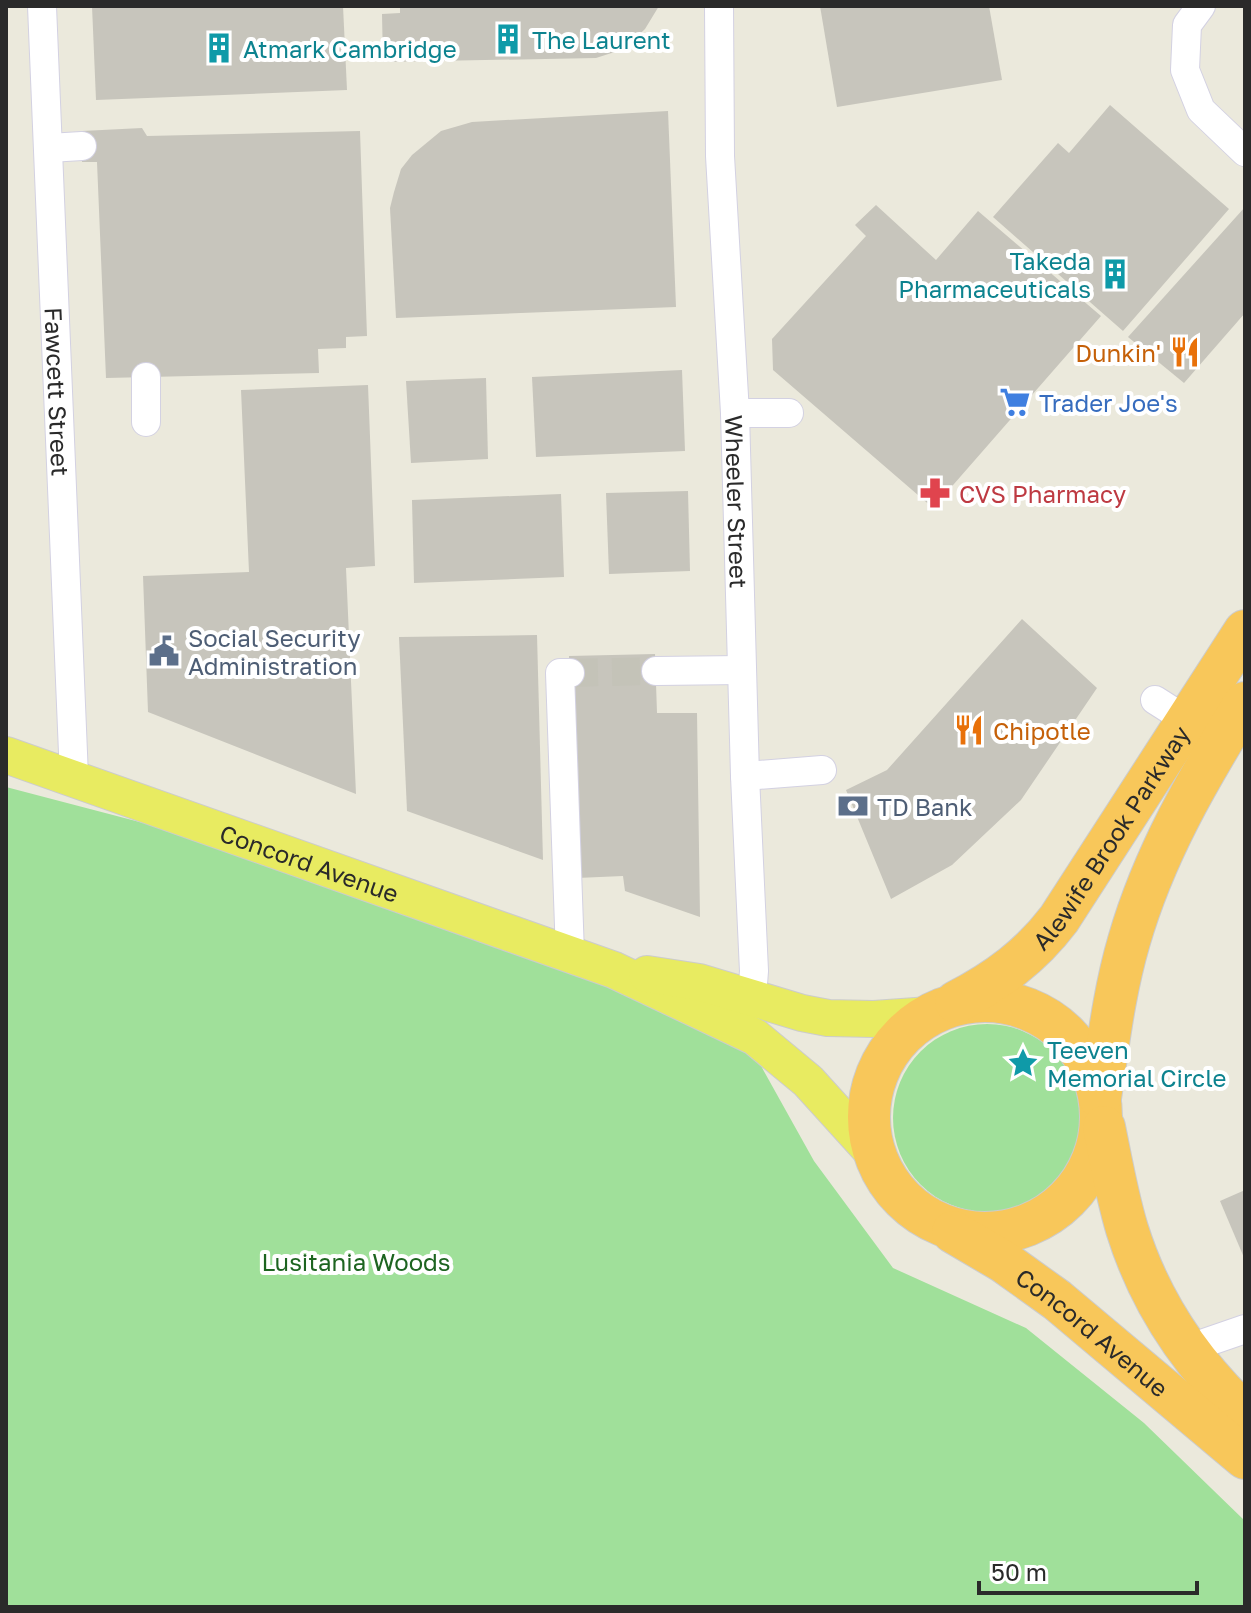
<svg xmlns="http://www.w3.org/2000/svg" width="1251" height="1613" viewBox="0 0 1251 1613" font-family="'Golos Text',sans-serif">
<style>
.green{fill:#a0e09a}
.building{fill:#c7c5bc}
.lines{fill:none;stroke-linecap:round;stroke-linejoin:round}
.minor-tunnel{stroke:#c4c3b8;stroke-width:28;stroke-dasharray:28 14;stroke-linecap:butt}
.minor-casing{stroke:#d3d1e2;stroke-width:30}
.major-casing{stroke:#ccc;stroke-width:38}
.highway-casing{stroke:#ccc;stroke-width:44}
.minor{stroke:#fff;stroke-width:28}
.major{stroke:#e8eb61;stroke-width:36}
.highway{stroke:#f8c75a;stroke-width:42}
.labels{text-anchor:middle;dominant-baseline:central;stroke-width:8;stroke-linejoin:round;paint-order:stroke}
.culture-label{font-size:24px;fill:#0d838f;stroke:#fff;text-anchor:start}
.food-label{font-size:24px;fill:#c56008;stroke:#fff;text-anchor:end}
.street-label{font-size:24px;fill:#2a2a2a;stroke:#fff}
.shop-label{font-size:24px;fill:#366cbe;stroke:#fff;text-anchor:start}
.health-label{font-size:24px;fill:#be3a42;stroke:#fff;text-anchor:start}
.service-label{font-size:24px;fill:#4e5e75;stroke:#fff;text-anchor:start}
.park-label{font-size:24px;fill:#1d6420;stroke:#fff}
</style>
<rect width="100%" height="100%" fill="#ebe9dc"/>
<!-- green -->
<g class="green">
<polygon points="6,787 174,831 577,972 746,1039 814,1161 893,1268 1026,1328 1144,1423 1245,1521 1245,1607 6,1607"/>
<circle cx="987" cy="1118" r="94"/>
</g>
<!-- building -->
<g class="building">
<polygon points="92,6 343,6 347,90 96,100"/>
<polygon points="400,6 659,6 645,29 624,49 596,58 383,62 382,14 400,13"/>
<polygon points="820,6 989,6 1002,80 837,107"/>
<polygon points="1110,105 1229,209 1123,331 993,217 1058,143 1069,153"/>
<polygon points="668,111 676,307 396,318 390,208 394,192 401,169 412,155 441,131 472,122"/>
<polygon points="142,128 147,136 360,131 367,336 346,337 346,348 318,349 319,373 106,378 97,162 82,162 82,131"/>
<polygon points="876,205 936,260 978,211 1101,316 933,508 773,370 772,339 866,236 855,225"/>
<polygon points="1245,207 1245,313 1184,383 1128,337"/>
<polygon points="682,370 685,451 536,457 532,377"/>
<polygon points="486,378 488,459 411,463 406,381"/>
<polygon points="368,385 375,566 346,568 356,794 148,712 143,576 249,572 241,390"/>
<polygon points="688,491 690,571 609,574 606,493"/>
<polygon points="561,494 564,577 414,583 412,500"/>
<polygon points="1022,619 1097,688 1021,800 952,865 891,899 846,790 887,770"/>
<polygon points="537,635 543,860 407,811 399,637"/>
<polygon points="655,654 657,713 697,713 700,917 625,891 623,876 577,878 569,656"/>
<polygon points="1245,1190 1245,1260 1220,1201"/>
</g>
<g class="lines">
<!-- minor-tunnel -->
<polyline class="minor-tunnel" points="570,673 656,671"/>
<!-- minor casing -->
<g class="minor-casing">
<g id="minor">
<path id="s1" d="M42 6 74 777"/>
<path id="s2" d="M719 6 720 156 735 413 745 776 754 971 752 997"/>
<polyline points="1201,6 1187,25 1185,70 1201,110 1245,152"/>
<polyline points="49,148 82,146"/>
<polyline points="146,377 146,422"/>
<polyline points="735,413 789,413"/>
<polyline points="656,671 742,670"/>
<polyline points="570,673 560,673 570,954"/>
<polyline points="1155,700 1188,721"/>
<polyline points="745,776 822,770"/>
<polyline points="1187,1349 1245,1329"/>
</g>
</g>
<!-- major casing -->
<g class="major-casing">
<g id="major">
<path id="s3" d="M6 755 614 970 755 1037 808 1081 876 1156"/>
<polyline points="647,974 699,982 802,1013 828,1018 874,1019 930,1015"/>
</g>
</g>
<!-- highway casing -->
<g class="highway-casing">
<g id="highway">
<circle cx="985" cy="1117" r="116"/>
<path id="s4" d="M956 1002C997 981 1031 956 1059 919L1245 631"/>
<path d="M1100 1098C1108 1045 1114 992 1129 941 1154 854 1198 779 1245 703"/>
<path d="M1104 1127C1111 1161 1117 1196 1127 1229 1149 1300 1191 1363 1245 1414"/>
<path id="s5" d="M953 1232 1004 1262 1057 1300 1245 1458"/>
</g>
</g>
<!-- minor -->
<use href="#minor" class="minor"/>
<!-- major -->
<use href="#major" class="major"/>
<!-- highway -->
<use href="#highway" class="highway"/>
</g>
<!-- icons -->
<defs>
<g id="building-bare" transform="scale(2.4)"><path d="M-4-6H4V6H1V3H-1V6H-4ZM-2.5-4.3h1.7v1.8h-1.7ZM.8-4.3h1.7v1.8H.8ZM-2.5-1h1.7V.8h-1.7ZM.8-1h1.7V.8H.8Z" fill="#0f9aa8" stroke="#fff" stroke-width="2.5" paint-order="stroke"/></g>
<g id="restaurant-bare" transform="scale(2.4)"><path d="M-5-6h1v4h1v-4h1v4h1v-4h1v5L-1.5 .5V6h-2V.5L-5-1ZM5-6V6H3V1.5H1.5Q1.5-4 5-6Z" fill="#e8710a" stroke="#fff" stroke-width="2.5" paint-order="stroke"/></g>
<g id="supermarket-bare" transform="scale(2.4)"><path d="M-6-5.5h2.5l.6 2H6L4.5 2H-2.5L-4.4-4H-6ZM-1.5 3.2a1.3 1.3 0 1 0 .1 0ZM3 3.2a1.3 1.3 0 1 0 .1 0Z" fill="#3f7fe0" stroke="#fff" stroke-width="2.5" paint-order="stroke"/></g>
<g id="pharmacy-bare" transform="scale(2.4)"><path d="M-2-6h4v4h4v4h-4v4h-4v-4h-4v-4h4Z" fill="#e0444e" stroke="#fff" stroke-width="2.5" paint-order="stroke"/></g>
<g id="civic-bare" transform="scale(2.4)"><path d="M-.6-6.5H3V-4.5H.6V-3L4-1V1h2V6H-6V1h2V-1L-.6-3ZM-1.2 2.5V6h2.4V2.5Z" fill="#5c6f8a" stroke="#fff" stroke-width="2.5" paint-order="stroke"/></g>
<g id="bank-bare" transform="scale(2.4)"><path d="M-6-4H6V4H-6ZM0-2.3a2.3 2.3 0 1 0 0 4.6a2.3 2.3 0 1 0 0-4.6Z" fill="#5c6f8a" stroke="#fff" stroke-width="2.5" paint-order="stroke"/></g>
<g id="sight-bare" transform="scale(2.4)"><path d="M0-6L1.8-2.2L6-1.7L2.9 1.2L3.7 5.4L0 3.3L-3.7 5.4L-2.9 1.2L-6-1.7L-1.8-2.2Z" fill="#0f9aa8" stroke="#fff" stroke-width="2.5" paint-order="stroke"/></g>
</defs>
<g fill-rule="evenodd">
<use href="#building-bare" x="508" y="39"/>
<use href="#building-bare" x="219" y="48"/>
<use href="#building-bare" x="1115" y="274"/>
<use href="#restaurant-bare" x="1185" y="352"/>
<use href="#supermarket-bare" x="1015" y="402"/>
<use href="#pharmacy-bare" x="935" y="493"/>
<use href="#civic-bare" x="164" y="651"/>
<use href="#restaurant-bare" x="969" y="730"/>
<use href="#bank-bare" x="853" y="806"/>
<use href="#sight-bare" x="1023" y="1063"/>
</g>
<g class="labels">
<!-- culture labels -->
<g class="culture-label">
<text x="532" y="39">The Laurent</text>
<text x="243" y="48">Atmark Cambridge</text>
<text x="1091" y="260" text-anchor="end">Takeda<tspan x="1091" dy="28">Pharmaceuticals</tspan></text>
<text x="1047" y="1049">Teeven<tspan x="1047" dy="28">Memorial Circle</tspan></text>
</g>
<!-- food labels -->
<g class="food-label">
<text x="1161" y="352">Dunkin'</text>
<text x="993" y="730" text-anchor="start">Chipotle</text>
</g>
<!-- street labels -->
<g class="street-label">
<text stroke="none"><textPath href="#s1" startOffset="386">Fawcett Street</textPath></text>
<text stroke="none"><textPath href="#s2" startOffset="496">Wheeler Street</textPath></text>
<text stroke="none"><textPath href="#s4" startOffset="230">Alewife Brook Parkway</textPath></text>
<text stroke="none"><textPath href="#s3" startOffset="322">Concord Avenue</textPath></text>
<text stroke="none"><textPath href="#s5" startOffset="172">Concord Avenue</textPath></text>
</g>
<!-- shop labels -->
<g class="shop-label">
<text x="1039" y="402">Trader Joe's</text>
</g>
<!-- health labels -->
<g class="health-label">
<text x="959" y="493">CVS Pharmacy</text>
</g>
<!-- service labels -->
<g class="service-label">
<text x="188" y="637">Social Security<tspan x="188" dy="28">Administration</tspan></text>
<text x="877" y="806">TD Bank</text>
</g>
<!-- park labels -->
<g class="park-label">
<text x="356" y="1261">Lusitania Woods</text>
</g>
</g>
<!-- border -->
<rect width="1251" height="1613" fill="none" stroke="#2a2a2a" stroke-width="16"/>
<!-- scale -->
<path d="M979 1581v12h218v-12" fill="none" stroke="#2a2a2a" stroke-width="4"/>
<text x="991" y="1581" font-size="24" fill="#2a2a2a" stroke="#ffffff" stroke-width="6" paint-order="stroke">50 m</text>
</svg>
